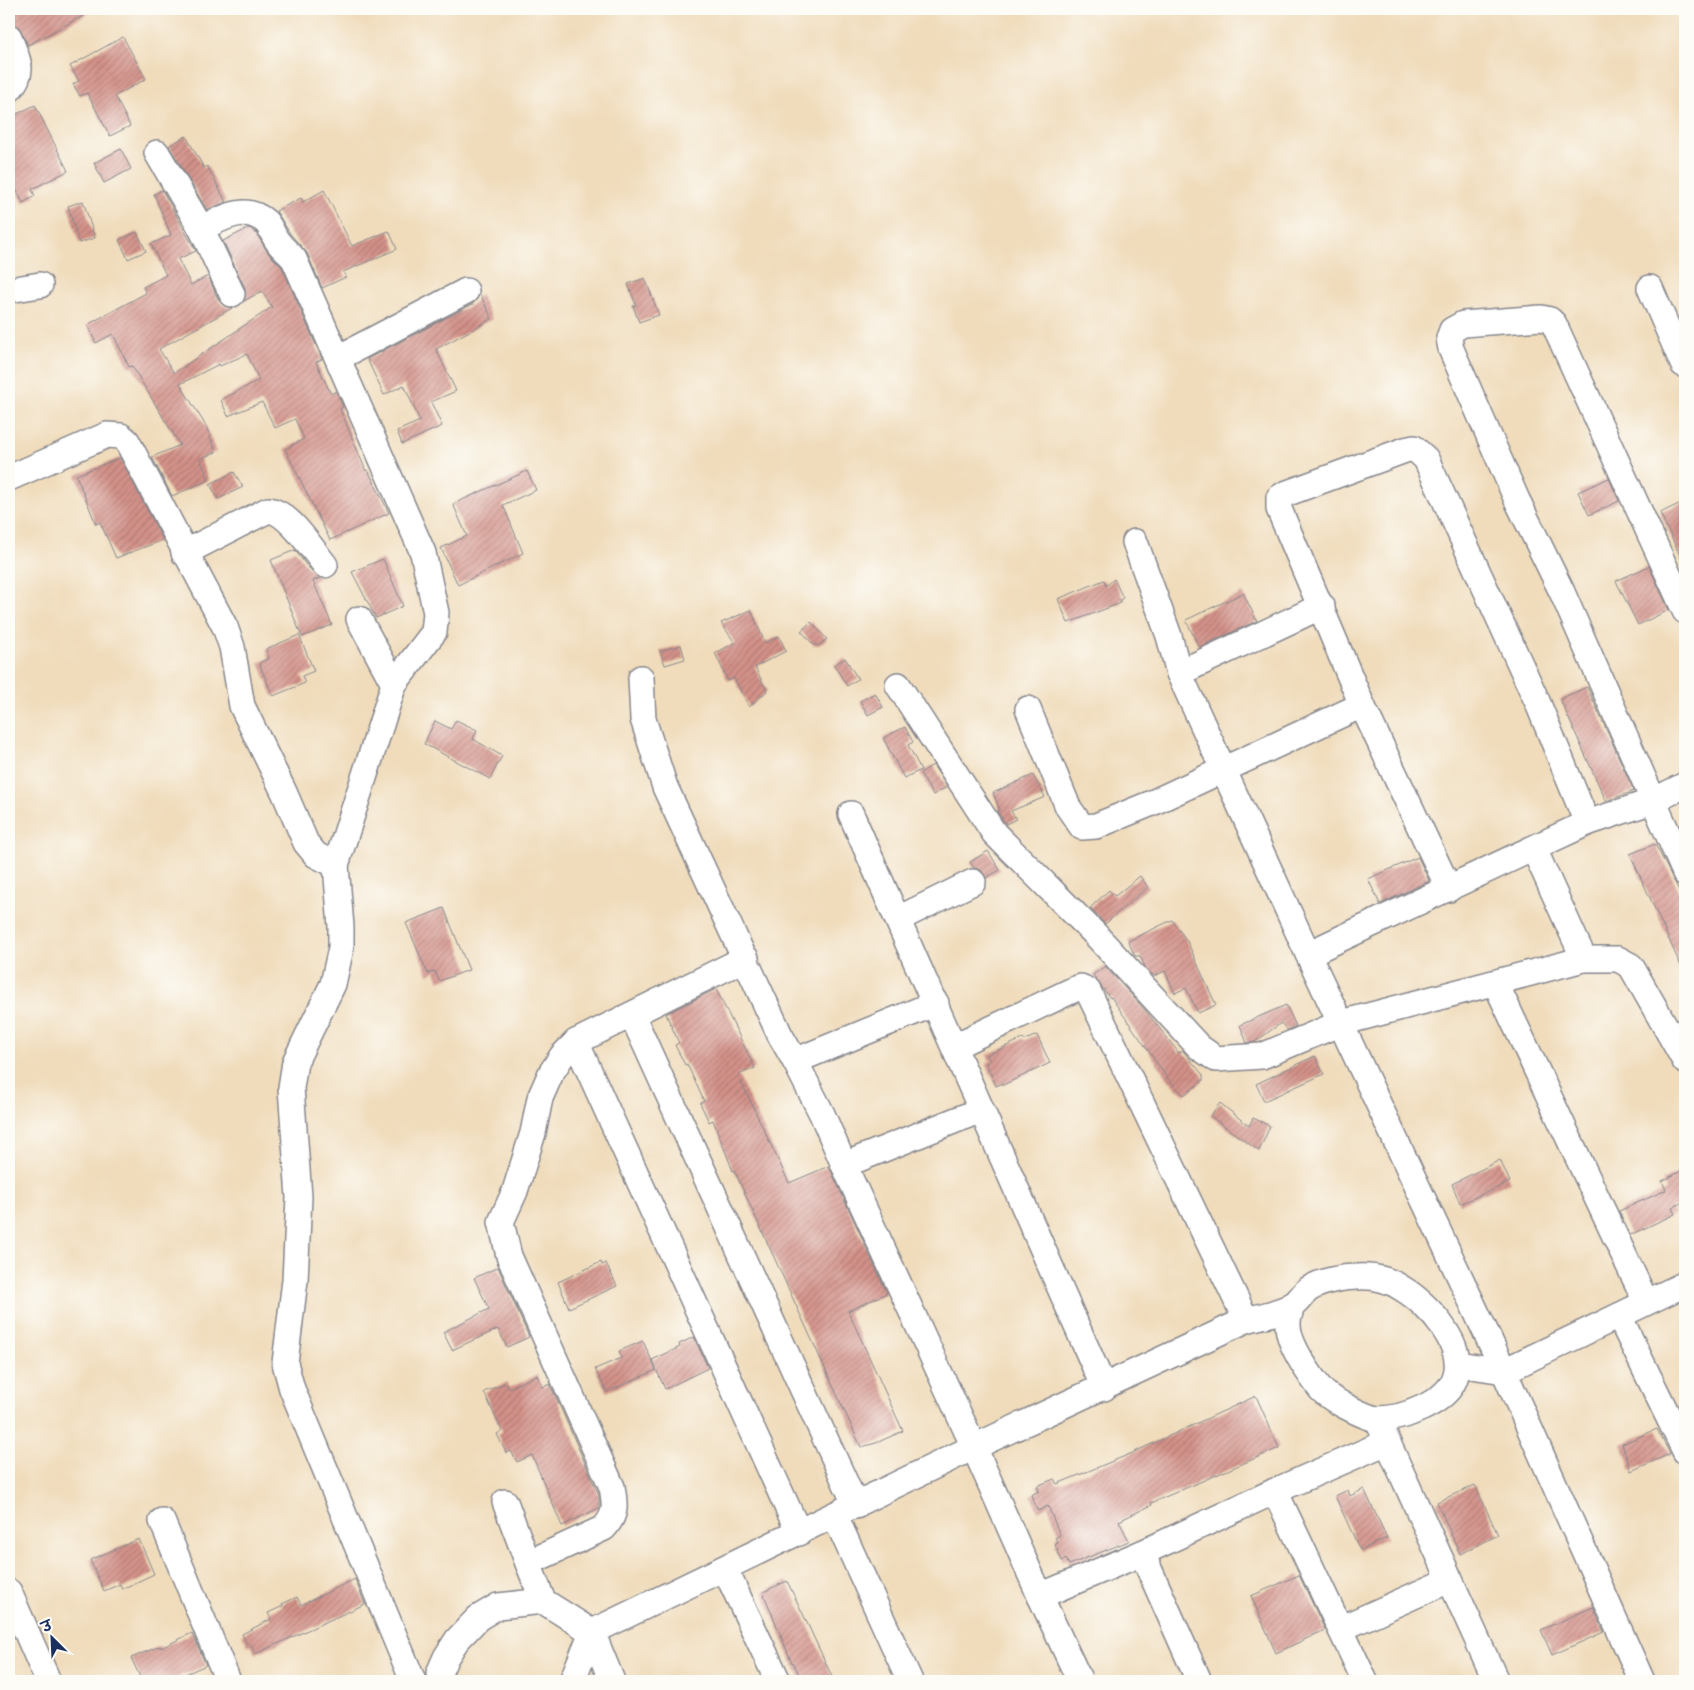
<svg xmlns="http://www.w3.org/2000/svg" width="1694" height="1690" viewBox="0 0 1694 1690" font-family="'Playpen Sans','Playpen Sans Deva',sans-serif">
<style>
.building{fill:url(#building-hatch)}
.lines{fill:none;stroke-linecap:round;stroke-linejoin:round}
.minor-casing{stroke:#86868c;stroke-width:28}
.minor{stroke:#fff;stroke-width:25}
</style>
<defs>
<pattern id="building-hatch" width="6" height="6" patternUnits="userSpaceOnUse" patternTransform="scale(1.25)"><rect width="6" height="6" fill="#d49289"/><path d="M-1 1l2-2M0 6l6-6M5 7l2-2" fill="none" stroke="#ab7873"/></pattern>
</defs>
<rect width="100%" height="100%" fill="#fdfcf7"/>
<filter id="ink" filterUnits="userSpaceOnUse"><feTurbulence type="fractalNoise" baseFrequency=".02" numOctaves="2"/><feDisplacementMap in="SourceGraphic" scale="10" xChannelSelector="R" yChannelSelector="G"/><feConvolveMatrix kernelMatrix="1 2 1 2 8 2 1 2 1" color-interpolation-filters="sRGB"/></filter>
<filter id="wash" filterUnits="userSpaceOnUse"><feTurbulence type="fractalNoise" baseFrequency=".0096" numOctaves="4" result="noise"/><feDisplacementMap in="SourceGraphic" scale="20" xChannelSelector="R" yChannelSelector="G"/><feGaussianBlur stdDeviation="1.12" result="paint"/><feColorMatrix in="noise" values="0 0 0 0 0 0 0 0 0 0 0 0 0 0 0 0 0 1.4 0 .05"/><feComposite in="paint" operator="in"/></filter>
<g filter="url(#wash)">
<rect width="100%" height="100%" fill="#f0dcbb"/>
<g id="blocks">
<!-- building -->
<g class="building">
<polygon points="18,9 96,9 28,45 18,26 9,23 9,14"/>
<polygon points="123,37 146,79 115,96 130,126 110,136 87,93 80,96 73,84 79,81 70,66"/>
<polygon points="35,105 68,171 32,189 35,196 23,203 9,175 9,118"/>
<polygon points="186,136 204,168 207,166 211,173 226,202 207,210 169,146"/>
<polygon points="121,149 131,169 104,183 94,163"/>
<polygon points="162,190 196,251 178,259 191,285 208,276 219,301 224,306 232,308 159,349 174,373 272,307 262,291 244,301 245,288 223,241 249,228 251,229 256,233 269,254 282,267 322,359 316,362 331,394 336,391 343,407 340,409 366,471 368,470 389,513 330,540 285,449 304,439 295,419 275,428 262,402 228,416 221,400 259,380 247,354 220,366 219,364 180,384 206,426 216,452 200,459 209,480 172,496 152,457 180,445 132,366 129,367 113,334 96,343 87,325 146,293 143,287 166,275 151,244 171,235 154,194"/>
<polygon points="324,190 352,246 389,231 397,249 343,272 346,277 322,288 307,253 291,235 276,211 301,198 303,202"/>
<polygon points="83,201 95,238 79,243 68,206"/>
<polygon points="137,232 146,251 128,259 119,240"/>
<polygon points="645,278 659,315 639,322 633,306 636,305 628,284"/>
<polygon points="480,294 492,319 436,349 456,391 431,402 442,426 402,444 397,431 420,421 404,385 384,395 367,359 473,304"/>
<polygon points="120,458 163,540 116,558 100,522 96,524 76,475"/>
<polygon points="527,471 536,490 503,505 523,553 458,585 441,548 467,536 453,504"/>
<polygon points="234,472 243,487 218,499 210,484"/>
<polygon points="1609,478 1619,501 1589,515 1578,492"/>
<polygon points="1685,501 1685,566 1660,513"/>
<polygon points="295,550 306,565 320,578 313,581 332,625 302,637 271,560"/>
<polygon points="383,559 403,606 376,618 352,572"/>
<polygon points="1649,566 1669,610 1638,625 1616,581"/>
<polygon points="1114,579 1123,598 1120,600 1121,603 1068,623 1058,599 1104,580 1106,586"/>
<polygon points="1243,593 1257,621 1199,647 1186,620"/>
<polygon points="751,610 765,643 779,636 786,651 755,667 767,691 749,707 734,678 728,681 715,653 735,643 721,623"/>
<polygon points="811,622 827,639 819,645 814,645 801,631"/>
<polygon points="299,635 314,671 302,676 305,683 273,696 259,663 269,658 266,649"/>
<polygon points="681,645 685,659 665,665 660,651"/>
<polygon points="845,658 858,679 847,686 834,665"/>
<polygon points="1587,687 1634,791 1606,801 1560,699"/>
<polygon points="875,693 883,707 868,715 860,701"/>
<polygon points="456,720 477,730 473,739 502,756 490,779 424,744 435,721 451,729"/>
<polygon points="905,727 913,742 908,745 921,770 904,778 883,738"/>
<polygon points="933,765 947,787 933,795 920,773"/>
<polygon points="1033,775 1045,797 1011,811 1016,819 1006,824 997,811 1000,810 993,793"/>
<polygon points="1655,844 1685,902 1685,918 1682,919 1685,929 1685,975 1630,854"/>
<polygon points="988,851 1000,870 986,878 981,870 974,868 970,862"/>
<polygon points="1418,857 1429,881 1380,904 1368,879"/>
<polygon points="1140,876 1148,887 1105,924 1090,908 1109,890 1115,896"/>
<polygon points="444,908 469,970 439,981 435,971 428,974 406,923"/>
<polygon points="1172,920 1187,941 1216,1005 1198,1013 1186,988 1175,993 1165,971 1154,976 1145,967 1140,956 1135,956 1128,941"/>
<polygon points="1105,966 1145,1010 1179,1053 1183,1051 1203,1075 1203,1081 1184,1095 1168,1079 1111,997 1110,998 1093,975"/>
<polygon points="716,989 755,1068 738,1075 789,1183 829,1166 887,1293 848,1311 903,1431 876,1443 861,1447 734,1170 733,1171 713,1120 709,1122 700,1103 704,1101 687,1064 685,1065 675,1045 679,1043 666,1014"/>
<polygon points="1286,1005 1296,1026 1287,1030 1281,1023 1255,1042 1247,1043 1240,1025"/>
<polygon points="1037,1035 1050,1063 1003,1085 1003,1083 996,1086 986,1063 990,1061 987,1055 1022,1039 1025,1040"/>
<polygon points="1315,1056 1324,1074 1264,1101 1256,1084"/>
<polygon points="1220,1103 1249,1126 1253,1118 1270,1126 1259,1151 1210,1116"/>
<polygon points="1500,1160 1510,1182 1460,1204 1452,1184"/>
<polygon points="1685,1169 1685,1201 1672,1208 1675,1214 1630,1235 1619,1211 1666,1190 1662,1181"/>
<polygon points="601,1262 602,1265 606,1263 617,1286 569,1308 558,1282"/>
<polygon points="498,1267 529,1337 507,1347 498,1329 452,1350 443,1332 489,1309 474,1278"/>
<polygon points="694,1337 708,1368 665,1389 652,1360 680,1347 679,1344"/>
<polygon points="643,1341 656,1370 607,1392 595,1369 621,1358 619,1351"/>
<polygon points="537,1375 543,1387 550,1384 599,1495 599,1508 562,1526 532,1455 517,1462 511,1451 506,1453 497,1434 502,1431 484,1392 506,1383 509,1388"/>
<polygon points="1256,1396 1279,1448 1151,1503 1152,1505 1119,1521 1129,1541 1069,1565 1066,1559 1062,1561 1055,1545 1058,1543 1055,1538 1060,1535 1048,1506 1038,1511 1031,1495 1039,1491 1037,1486 1054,1479 1057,1484 1130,1454"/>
<polygon points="1657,1429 1670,1454 1631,1471 1622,1444"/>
<polygon points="1475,1485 1498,1535 1460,1554 1437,1502"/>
<polygon points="1364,1489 1387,1538 1360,1550 1335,1496 1348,1490 1350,1496"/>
<polygon points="139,1539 154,1574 122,1589 120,1584 104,1591 90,1560"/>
<polygon points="1299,1575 1325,1630 1276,1653 1251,1596"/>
<polygon points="355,1579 365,1604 255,1654 251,1645 248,1646 242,1634 271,1619 268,1613 283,1606 282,1604 297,1597 301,1605"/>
<polygon points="787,1581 803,1614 834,1681 802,1681 793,1662 792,1663 763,1592"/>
<polygon points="1593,1607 1604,1632 1552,1655 1541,1630"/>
<polygon points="192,1633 206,1665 170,1681 142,1681 131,1658 160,1646 161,1648"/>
</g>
</g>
</g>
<g filter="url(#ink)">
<use href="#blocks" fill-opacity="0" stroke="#86868c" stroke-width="1"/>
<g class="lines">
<!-- minor casing -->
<g class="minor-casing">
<g id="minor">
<path d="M9 37C17 60 27 70 9 90"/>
<polyline points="157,153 201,228 232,294"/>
<path d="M201 228C222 219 245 203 266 222 271 227 273 236 278 242 282 248 289 253 294 259L423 553 436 613 434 632 394 684"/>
<polyline points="1650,288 1683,364"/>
<polyline points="9,290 40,285"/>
<polyline points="338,358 466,291"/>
<polyline points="9,478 107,435 121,436 127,441 225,627 232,647 242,706 284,792 306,843 316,855 336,865"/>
<polyline points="1135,542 1169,636 1179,673"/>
<path d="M184 553 268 510C288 511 312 549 325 565"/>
<polyline points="1322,606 1179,673 1308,954 1504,1371 1642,1681"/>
<polyline points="1685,611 1554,324 1550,320 1541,318 1463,324 1452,330 1449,338 1451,349 1517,500 1562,592 1685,873"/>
<polyline points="359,619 394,684 336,865 341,927 341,948 333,984 295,1062 291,1088 299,1197 295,1280 285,1363 292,1389 413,1681"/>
<polyline points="641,678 643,719 665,787 780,1035 795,1061 936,1003"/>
<polyline points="898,685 994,833 1094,933 1199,1047 1216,1059 1262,1056 1341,1023 1584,959 1618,959 1631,966 1685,1061"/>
<polyline points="1028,709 1068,807 1082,827 1096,826 1152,803 1362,705"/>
<polyline points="851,814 1104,1388"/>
<polyline points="1534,849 1584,959"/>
<polyline points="1449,889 1362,705 1279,509 1279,498 1285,494 1405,450 1414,448 1426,459 1537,701 1587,823 1653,801 1685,785"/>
<polyline points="898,919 973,882"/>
<polyline points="1308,954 1587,823"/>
<polyline points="1496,984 1646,1302"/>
<polyline points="632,1015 856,1506"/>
<polyline points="576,1042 799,1533"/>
<polyline points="955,1046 1075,989 1081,987 1088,991 1246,1320"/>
<polyline points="795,1061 822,1114 844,1165 981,1110"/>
<polyline points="844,1165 974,1447 1040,1596 1080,1681"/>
<polyline points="1619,1316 1685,1451"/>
<polyline points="1458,1364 1504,1371 1685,1284"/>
<polyline points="1377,1419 1496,1681"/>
<polyline points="1275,1491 1387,1442"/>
<polyline points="505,1502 528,1563"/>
<polyline points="835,1516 910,1681"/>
<polyline points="162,1521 228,1681"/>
<polyline points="1142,1553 1199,1681"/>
<polyline points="725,1569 778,1681"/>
<polyline points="9,1592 48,1681"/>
<polyline points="1040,1596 1142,1553 1275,1491 1365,1681"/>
<path d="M543 1601 528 1563 604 1528C617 1514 615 1504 612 1487L509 1256 501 1222 515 1191 533 1133 540 1098 551 1073 562 1056 576 1042 746 958"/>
<polyline points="1342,1628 1449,1580"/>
<polyline points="440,1681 439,1673 446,1657 457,1640 478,1618 498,1606 543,1601 592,1632 612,1681"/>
<path d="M572 1681 592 1632 974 1447 1246 1320C1260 1316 1280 1313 1293 1305 1299 1301 1303 1293 1309 1289 1321 1281 1343 1277 1357 1277 1373 1276 1390 1280 1403 1289 1428 1304 1467 1346 1455 1378 1446 1403 1403 1419 1378 1419 1366 1418 1326 1398 1319 1387 1308 1372 1287 1343 1288 1323 1288 1317 1291 1311 1292 1305"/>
</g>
</g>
<!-- minor -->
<use href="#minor" class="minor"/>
</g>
</g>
<!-- margin -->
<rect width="1694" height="1690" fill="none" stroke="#fdfcf7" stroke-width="30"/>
<!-- north arrow -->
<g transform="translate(52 1638) rotate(336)" stroke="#fdfcf7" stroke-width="4" paint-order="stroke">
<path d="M0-4L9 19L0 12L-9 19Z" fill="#1b2f5e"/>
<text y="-8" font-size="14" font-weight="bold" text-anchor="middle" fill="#1b2f5e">उ</text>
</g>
</svg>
